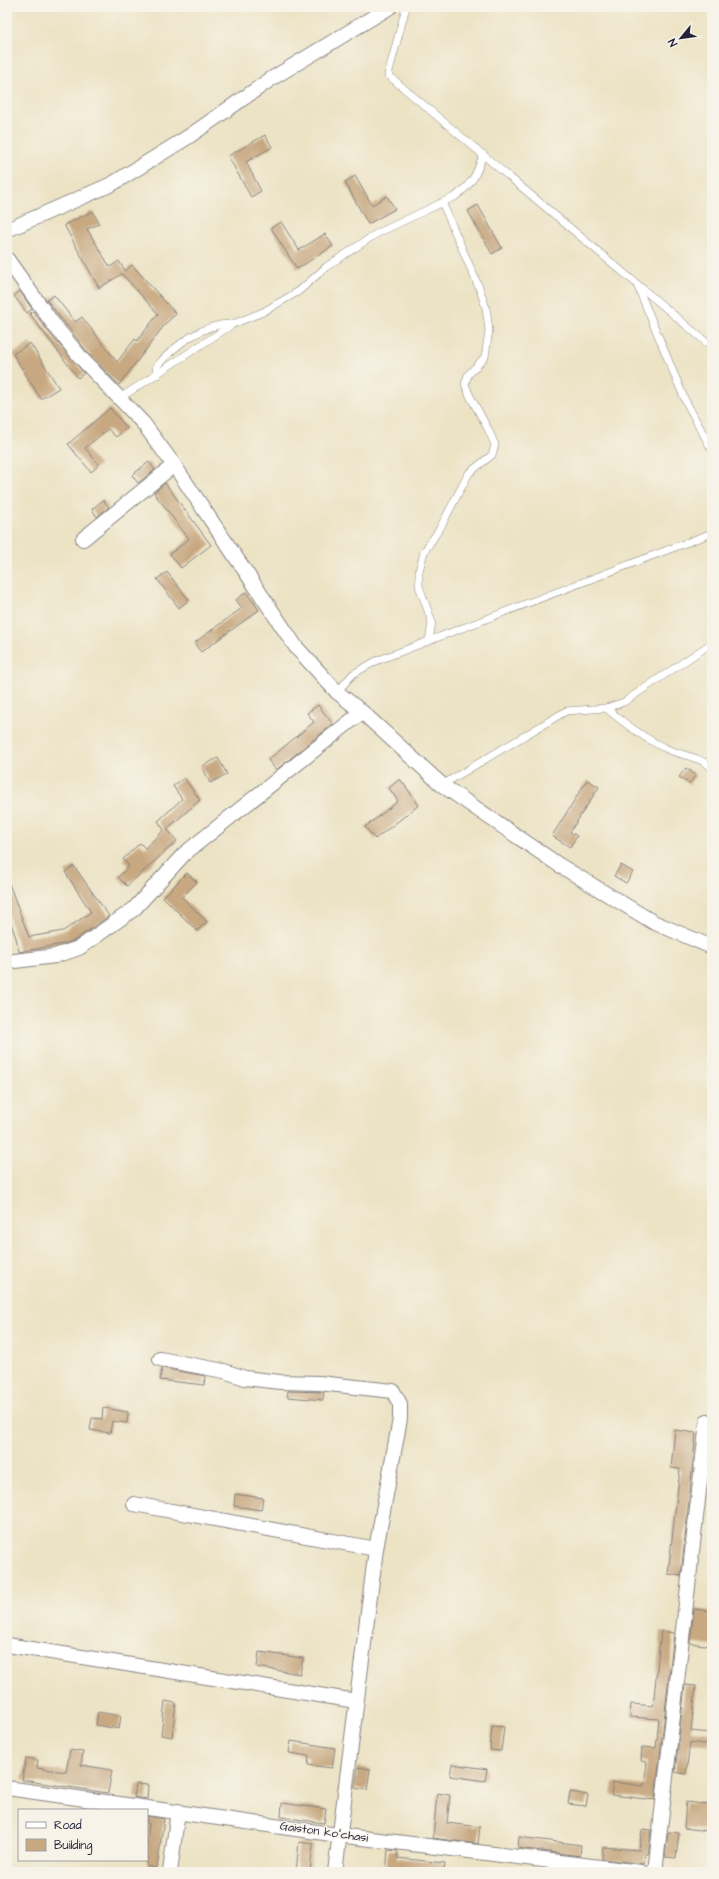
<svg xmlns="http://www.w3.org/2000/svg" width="719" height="1879" viewBox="0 0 719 1879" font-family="'Architects Daughter',sans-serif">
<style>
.building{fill:#c7a881}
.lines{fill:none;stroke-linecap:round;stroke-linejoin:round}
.lane-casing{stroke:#878280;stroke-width:8}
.street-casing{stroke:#878280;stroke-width:16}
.lane{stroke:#fff;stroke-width:7}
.street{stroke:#fff;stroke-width:14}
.labels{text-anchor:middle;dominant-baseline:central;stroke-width:3;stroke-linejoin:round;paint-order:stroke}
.street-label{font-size:12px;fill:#22223b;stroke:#f7f3e8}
</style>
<rect width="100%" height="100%" fill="#f7f3e8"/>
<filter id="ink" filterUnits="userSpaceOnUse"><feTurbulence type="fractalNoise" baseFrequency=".025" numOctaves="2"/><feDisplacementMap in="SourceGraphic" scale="8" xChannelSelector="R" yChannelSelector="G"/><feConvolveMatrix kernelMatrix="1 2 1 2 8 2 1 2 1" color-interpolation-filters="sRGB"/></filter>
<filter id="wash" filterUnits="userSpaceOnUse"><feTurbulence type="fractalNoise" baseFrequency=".012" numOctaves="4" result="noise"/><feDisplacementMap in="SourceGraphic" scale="16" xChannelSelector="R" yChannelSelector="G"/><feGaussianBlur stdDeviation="0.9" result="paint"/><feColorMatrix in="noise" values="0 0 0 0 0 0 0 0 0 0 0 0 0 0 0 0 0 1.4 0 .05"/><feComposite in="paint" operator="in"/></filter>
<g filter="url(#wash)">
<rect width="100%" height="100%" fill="#ece3c5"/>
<g id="blocks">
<!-- building -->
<g class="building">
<polygon points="265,135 272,147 246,162 261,191 251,197 228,156"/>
<polygon points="355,176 372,205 387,196 395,209 368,224 345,182"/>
<polygon points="478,205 502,248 492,254 468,211"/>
<polygon points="93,211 99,224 87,229 110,267 119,261 125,271 132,265 176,314 166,323 119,385 88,353 47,300 54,295 75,322 82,317 117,362 135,339 137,341 158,314 122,274 99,288 64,225"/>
<polygon points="281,222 299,250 325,234 333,246 297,269 271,228"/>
<polygon points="20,291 32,309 27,313 14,296"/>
<polygon points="33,311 47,330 84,373 78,378 30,314"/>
<polygon points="30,343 59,388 41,399 13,354"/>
<polygon points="110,408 127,428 116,437 108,429 85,448 99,465 91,472 68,444"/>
<polygon points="149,462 155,470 138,483 132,475"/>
<polygon points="165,483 211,545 181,568 170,554 189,539 154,493"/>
<polygon points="103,500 109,507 97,517 92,509"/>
<polygon points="167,572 189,600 179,608 157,579"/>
<polygon points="246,592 259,610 201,652 194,643 242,608 236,600"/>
<polygon points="318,705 333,724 276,770 268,760 314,722 307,713"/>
<polygon points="218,758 227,774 210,783 202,766"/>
<polygon points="686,768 696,775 689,784 679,777"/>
<polygon points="184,778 200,800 167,829 177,841 127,886 118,877 129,866 123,859 140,843 145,848 164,830 158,821 182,799 173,786"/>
<polygon points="400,779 419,805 375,839 365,827 398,801 389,788"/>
<polygon points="587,780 599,787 570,832 577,836 570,847 552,836"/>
<polygon points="621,865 633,872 626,883 614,876"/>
<polygon points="74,866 109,916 75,940 63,944 19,952 16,938 7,912 7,881 8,881 29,937 63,931 91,912 65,872"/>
<polygon points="187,873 197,882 182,897 207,922 197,931 163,897"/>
<polygon points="162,1368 205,1376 204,1385 160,1380"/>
<polygon points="288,1391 324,1392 323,1400 287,1397"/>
<polygon points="103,1408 128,1412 127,1423 112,1421 110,1433 90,1430 92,1418 102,1419"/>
<polygon points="675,1430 696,1433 681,1576 668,1574 680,1469 671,1468"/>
<polygon points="235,1494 263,1498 261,1510 234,1506"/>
<polygon points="694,1609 712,1611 712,1646 690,1643"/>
<polygon points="661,1631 674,1633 655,1800 611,1795 613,1782 644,1786 647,1762 641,1761 642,1747 656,1748 659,1719 630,1717 631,1704 653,1706"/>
<polygon points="259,1652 303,1658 300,1674 257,1667"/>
<polygon points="685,1685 696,1686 691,1731 710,1733 709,1745 690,1742 686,1774 675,1772"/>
<polygon points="165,1701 176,1703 172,1737 161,1735"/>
<polygon points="98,1712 121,1716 119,1729 96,1725"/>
<polygon points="492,1726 504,1727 501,1751 490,1750"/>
<polygon points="291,1741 335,1748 332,1768 308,1765 309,1756 289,1753"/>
<polygon points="70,1750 83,1752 81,1765 112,1770 108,1793 22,1780 26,1758 38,1760 37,1768 66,1772"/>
<polygon points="452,1764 487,1769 485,1781 450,1776"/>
<polygon points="358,1767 370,1769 367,1790 355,1788"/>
<polygon points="136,1784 148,1785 147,1799 134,1797"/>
<polygon points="570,1792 588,1795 586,1806 568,1804"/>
<polygon points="437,1793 450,1795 447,1823 480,1827 478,1844 433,1838"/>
<polygon points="686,1802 712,1805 712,1819 709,1819 708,1831 684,1828"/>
<polygon points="282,1803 326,1809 324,1823 281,1817"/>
<polygon points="147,1816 164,1819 157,1868 147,1866 147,1841 149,1824 147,1823"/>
<polygon points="644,1829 651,1830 648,1854 645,1854 644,1864 602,1859 603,1847 639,1850 642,1830"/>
<polygon points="668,1832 679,1833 676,1858 665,1857"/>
<polygon points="519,1837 581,1845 580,1856 518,1848"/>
<polygon points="299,1842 313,1844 310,1872 296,1872"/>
<polygon points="388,1850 398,1851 397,1858 445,1863 444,1872 397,1869 396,1872 386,1872"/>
</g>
</g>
</g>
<g filter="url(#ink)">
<use href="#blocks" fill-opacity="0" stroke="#878280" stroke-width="1"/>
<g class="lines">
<!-- lane casing -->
<g class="lane-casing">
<g id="lane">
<polyline points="406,7 388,75 712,347"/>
<polyline points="637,285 685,400 712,450"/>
<path d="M157 375 156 367C175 345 203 323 233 324"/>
<path d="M120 398 233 324 263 312 299 291 326 267 376 234 456 196C473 183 477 174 483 154"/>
<polyline points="429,641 432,622 419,586 419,571 424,552 440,528 469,473 492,455 495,445 488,429 470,396 465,384 468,375 485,357 489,330 486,308 480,290 442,202"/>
<polyline points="337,692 353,674 376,661 712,533"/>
<path d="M606 708C625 724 645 739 667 749 682 756 700 756 712 768"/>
<polyline points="442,785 566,711 606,708 624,702 712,643"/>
</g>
</g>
<!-- street casing -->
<g class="street-casing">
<g id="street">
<polyline points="7,230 112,184 188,137 271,79 390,7"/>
<polyline points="7,259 54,325 82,359 143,423 174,465 296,647 337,692 362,712 442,785 559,865 653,922 712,947"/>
<polyline points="83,539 174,465"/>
<polyline points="7,962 55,956 79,948 134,909 184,854 362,712"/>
<polyline points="160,1359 224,1371 245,1378 280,1382 319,1383 393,1391 400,1404 400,1419 376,1549 335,1872"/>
<polyline points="134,1504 376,1549"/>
<polyline points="7,1645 356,1701"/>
<polyline points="7,1788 338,1835 641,1872"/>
<polyline points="170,1872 178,1811"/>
<polyline points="655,1872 707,1422"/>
</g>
</g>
<!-- lane -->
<use href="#lane" class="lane"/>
<!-- street -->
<use href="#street" class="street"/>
</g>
</g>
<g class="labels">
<!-- street labels -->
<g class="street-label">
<text transform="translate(324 1832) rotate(8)">Gaiston koʻchasi</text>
</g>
</g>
<!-- margin -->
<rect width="719" height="1879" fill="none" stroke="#f7f3e8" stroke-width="24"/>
<!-- legend -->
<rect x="18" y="1809" width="130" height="52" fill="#f7f3e8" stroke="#a29fa3"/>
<rect x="26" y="1822" width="20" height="6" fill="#ffffff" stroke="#a29fa3"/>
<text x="54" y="1829" font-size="12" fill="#22223b">Road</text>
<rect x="26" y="1839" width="20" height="12" fill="#c7a881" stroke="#a29fa3"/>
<text x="54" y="1849" font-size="12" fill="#22223b">Building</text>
<!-- north arrow -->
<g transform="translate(681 38) rotate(241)" stroke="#f7f3e8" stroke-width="3" paint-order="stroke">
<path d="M0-3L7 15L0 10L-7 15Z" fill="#22223b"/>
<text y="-6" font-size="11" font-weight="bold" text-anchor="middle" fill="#22223b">N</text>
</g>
</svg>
